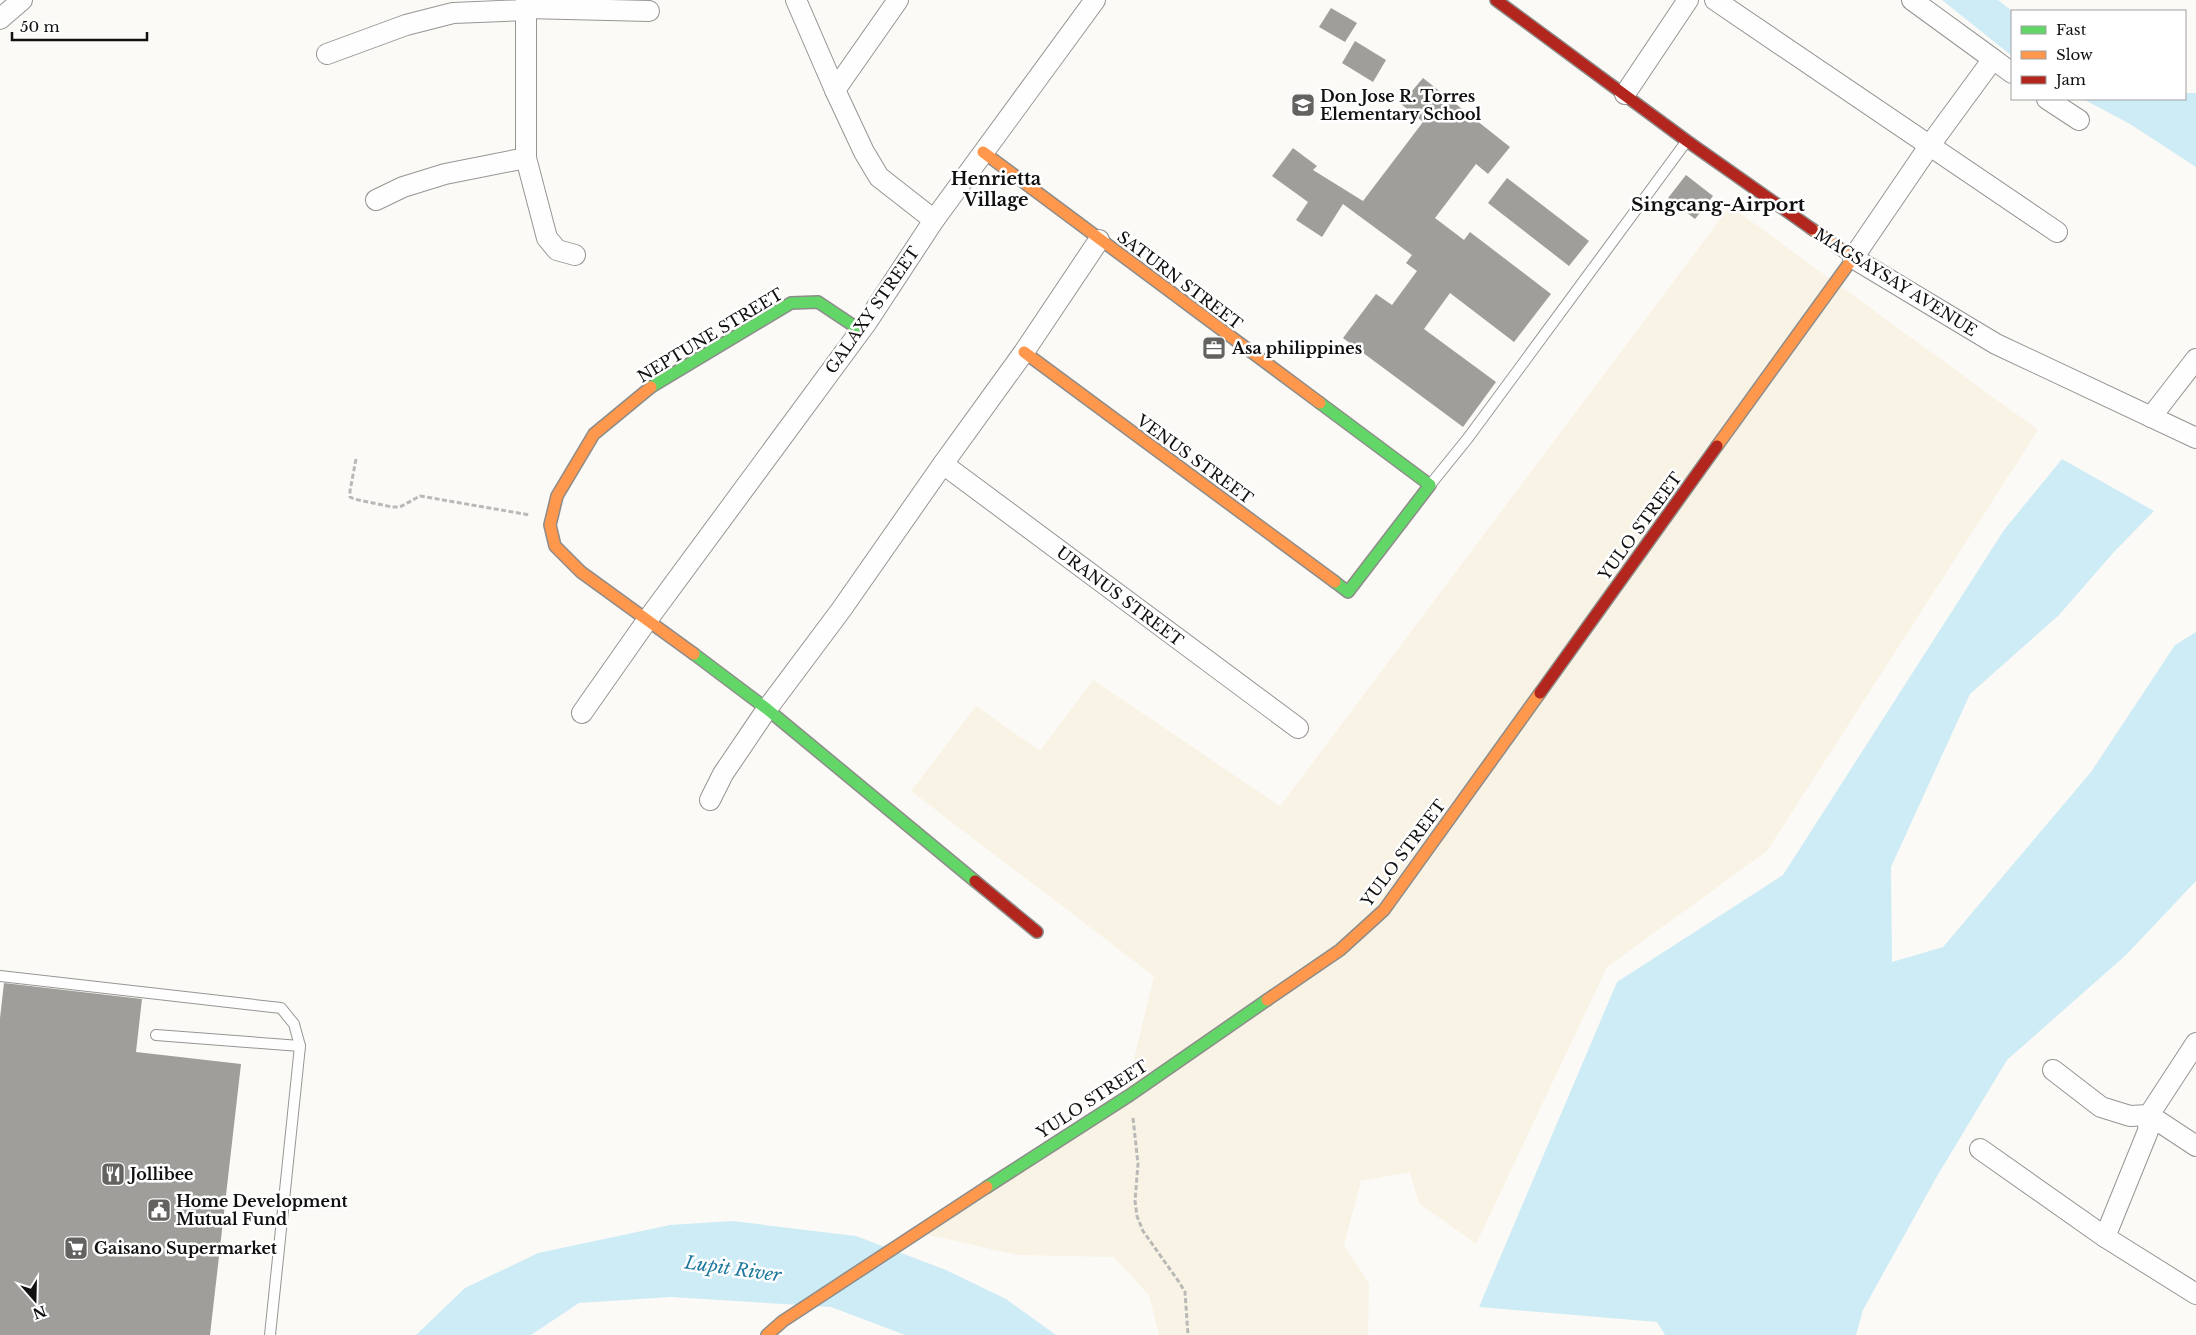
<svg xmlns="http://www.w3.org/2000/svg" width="2196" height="1335" viewBox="0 0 2196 1335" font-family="'Libre Baskerville',serif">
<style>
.farmland{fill:#f8f3e4}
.water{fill:#ceecf5}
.building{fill:#a09e9b}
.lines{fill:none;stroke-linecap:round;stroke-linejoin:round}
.lane-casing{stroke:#969594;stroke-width:12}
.street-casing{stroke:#969594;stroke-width:22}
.fast-casing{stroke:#8d8c8a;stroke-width:14}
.slow-casing{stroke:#8d8c8a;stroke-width:14}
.jam-casing{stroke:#8d8c8a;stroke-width:14}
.path{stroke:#b9b9b8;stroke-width:3;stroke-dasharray:5 2.5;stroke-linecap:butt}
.lane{stroke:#fffefe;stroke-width:10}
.street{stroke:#fffefe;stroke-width:20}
.fast{stroke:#63d668;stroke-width:11}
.slow{stroke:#ff974d;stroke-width:11}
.jam{stroke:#b3261e;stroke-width:11}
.labels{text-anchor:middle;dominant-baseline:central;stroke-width:5;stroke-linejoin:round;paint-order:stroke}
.poi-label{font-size:16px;font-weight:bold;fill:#101010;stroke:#fff;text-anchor:start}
.street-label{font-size:16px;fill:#101010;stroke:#fff}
.neighbourhood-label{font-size:18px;font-weight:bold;fill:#101010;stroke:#fff}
.water-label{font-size:18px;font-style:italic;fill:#1e789e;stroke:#fff}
.quarter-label{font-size:19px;font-weight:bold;fill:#101010;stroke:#fff}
</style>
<rect width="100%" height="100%" fill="#fcfaf6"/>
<!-- farmland -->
<polygon class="farmland" points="1730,206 2038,430 1767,851 1607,967 1476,1244 1419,1203 1410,1172 1361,1181 1344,1245 1369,1284 1368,1335 1159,1335 1149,1295 1114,1257 1017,1255 916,1232 1123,1104 1154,976 911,791 976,706 1040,751 1093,680 1280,806"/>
<!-- water -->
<g class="water">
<polygon points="1942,0 1998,0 2012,11 2012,56"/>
<polygon points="2185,93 2196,93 2196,167 2130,124 2083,99 2185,99"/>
<polygon points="2062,459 2154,511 2113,553 2059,615 1970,694 1891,867 1892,962 1943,947 2091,772 2175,645 2196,632 2196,881 2126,955 2007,1060 1936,1178 1863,1310 1856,1335 1665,1335 1657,1322 1479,1307 1617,982 1783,875 2004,530"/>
<polygon points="732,1221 856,1236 946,1270 1006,1299 1056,1335 905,1335 831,1307 671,1297 579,1303 531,1335 416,1335 465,1288 538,1253 670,1225"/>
</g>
<!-- building -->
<g class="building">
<polygon points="1331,8 1357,23 1345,42 1319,27"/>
<polygon points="1355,41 1386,60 1373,82 1342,63"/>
<polygon points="1423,78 1510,147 1488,174 1476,164 1435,218 1464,240 1470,232 1551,294 1514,342 1450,293 1424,329 1496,382 1463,427 1343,338 1376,294 1392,305 1417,271 1406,263 1412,255 1343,204 1322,237 1296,220 1308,202 1272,176 1293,148 1317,166 1313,170 1363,201 1423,122 1401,104"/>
<polygon points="1686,175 1713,196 1695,219 1668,198"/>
<polygon points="1507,178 1589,241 1569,266 1488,203"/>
<polygon points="4,983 142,999 136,1052 241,1064 210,1335 0,1335 0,1018"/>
</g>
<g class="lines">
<!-- lane casing -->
<g class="lane-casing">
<g id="lane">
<polyline points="1430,485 1468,438 1686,142"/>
<polyline points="0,976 281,1008 294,1024 300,1046 270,1335"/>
<polyline points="156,1035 300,1046"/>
</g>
</g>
<!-- street casing -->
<g class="street-casing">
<g id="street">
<polyline points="796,0 835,90 864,152 879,177 934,220"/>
<polyline points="1715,0 2057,232"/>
<polyline points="1912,0 1993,59 1930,145 1853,258 1996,344 2196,438"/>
<polyline points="526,8 649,11"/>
<polyline points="0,19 22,0"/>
<polyline points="327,54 406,25 453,13 525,10"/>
<polyline points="1993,59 2012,73"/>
<polyline points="835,90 898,0"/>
<polyline points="1625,94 1688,0"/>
<polyline points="2047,99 2079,120"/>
<polyline points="526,158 547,238 557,250 575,255"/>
<polyline points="376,200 403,187 445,174 526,158 526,0"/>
<polyline points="2151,417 2196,359"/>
<polyline points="943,464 1298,728"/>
<polyline points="582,713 648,619 867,322 934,220 1095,0"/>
<polyline points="710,800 723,774 767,709 841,610 943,464 1024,352 1099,240"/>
<polyline points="2053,1070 2101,1107 2130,1116 2149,1115 2196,1146"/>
<polyline points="1980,1149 2105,1237 2196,1294"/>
<polyline points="2105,1237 2148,1131 2149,1115 2196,1043"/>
</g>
</g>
<!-- fast casing -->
<g class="fast-casing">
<g id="fast">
<polyline points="651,387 791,303 818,302 860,330"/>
<polyline points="1320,403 1430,485 1348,592 1335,582"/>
<polyline points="694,654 767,709 975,881"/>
<polyline points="987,1187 1130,1095 1267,1000"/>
</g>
</g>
<!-- slow casing -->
<g class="slow-casing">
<g id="slow">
<polyline points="983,152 1320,403"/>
<polyline points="1024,352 1335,582"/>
<polyline points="651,387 594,434 557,496 550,525 555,546 581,572 694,654"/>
<polyline points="1717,446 1853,258 1812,229"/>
<polyline points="1267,1000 1340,950 1384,910 1540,693"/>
<polyline points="767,1335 783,1321 987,1187"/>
</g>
</g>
<!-- jam casing -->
<g class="jam-casing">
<g id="jam">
<polyline points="1496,0 1687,141 1812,229"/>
<polyline points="1540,693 1717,446"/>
<polyline points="975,881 1037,932"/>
</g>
</g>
<!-- path -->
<g class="path">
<polyline points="356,459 350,491 350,497 354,499 392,507 400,507 420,496 530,515"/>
<polyline points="1133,1118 1138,1164 1135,1201 1137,1216 1143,1231 1179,1282 1185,1292 1188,1335"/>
</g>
<!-- lane -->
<use href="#lane" class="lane"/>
<!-- street -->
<use href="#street" class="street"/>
<!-- fast -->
<use href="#fast" class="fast"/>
<!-- slow -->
<use href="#slow" class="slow"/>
<!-- jam -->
<use href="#jam" class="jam"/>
</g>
<!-- icons -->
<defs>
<g id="school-square" transform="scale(1.25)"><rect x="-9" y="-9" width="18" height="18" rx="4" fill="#636260" stroke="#fff"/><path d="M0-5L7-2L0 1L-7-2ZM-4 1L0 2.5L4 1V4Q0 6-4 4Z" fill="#fff"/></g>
<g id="office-square" transform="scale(1.25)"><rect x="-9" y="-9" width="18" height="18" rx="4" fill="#636260" stroke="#fff"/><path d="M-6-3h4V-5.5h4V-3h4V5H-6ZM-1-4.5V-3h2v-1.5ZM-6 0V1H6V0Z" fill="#fff"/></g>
<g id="restaurant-square" transform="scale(1.25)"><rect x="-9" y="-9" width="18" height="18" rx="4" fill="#636260" stroke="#fff"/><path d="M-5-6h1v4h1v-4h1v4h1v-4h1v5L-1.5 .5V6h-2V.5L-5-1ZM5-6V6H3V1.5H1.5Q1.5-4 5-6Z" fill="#fff"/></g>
<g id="civic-square" transform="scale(1.25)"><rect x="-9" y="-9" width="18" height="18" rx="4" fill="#636260" stroke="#fff"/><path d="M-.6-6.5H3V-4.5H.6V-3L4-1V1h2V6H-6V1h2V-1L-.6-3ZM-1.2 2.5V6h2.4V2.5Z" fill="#fff"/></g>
<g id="supermarket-square" transform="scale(1.25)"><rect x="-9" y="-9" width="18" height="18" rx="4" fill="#636260" stroke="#fff"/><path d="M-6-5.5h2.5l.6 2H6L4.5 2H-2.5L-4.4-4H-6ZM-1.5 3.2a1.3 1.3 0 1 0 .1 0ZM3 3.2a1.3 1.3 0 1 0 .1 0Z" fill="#fff"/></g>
</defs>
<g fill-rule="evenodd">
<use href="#school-square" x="1303" y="105"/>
<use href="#office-square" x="1214" y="348"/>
<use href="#restaurant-square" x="113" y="1174"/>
<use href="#civic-square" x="159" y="1210"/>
<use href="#supermarket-square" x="76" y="1248"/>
</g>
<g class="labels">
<!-- poi labels -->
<g class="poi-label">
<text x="1320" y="96">Don Jose R. Torres<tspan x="1320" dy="18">Elementary School</tspan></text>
<text x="1232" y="348">Asa philippines</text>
<text x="130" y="1174">Jollibee</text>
<text x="176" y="1201">Home Development<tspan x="176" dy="18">Mutual Fund</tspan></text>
<text x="94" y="1248">Gaisano Supermarket</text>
</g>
<!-- street labels -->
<g class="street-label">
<text transform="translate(1180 280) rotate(37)">SATURN STREET</text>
<text transform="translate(1896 282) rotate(32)">MAGSAYSAY AVENUE</text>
<text transform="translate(872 310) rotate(-55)">GALAXY STREET</text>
<text transform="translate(710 335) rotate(-31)">NEPTUNE STREET</text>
<text transform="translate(1195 459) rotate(36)">VENUS STREET</text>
<text transform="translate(1640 526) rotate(-54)">YULO STREET</text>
<text transform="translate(1120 596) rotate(37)">URANUS STREET</text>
<text transform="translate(1403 853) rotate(-53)">YULO STREET</text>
<text transform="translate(1092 1099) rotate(-33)">YULO STREET</text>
</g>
<!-- neighbourhood labels -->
<g class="neighbourhood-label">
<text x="996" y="179">Henrietta<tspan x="996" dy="21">Village</tspan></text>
</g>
<!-- water labels -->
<g class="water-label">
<text transform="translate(733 1269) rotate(8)">Lupit River</text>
</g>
<!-- quarter labels -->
<g class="quarter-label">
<text x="1718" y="204">Singcang-Airport</text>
</g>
</g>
<!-- legend -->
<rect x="2011" y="10" width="175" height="90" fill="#ffffff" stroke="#9f9f9f"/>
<rect x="2021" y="26" width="25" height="8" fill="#63d668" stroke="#9f9f9f"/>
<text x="2056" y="35" font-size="15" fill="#101010">Fast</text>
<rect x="2021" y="51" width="25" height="8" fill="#ff974d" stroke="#9f9f9f"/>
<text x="2056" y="60" font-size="15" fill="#101010">Slow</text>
<rect x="2021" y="76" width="25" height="8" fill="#b3261e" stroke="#9f9f9f"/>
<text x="2056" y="85" font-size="15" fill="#101010">Jam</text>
<!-- north arrow -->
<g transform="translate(35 1300) rotate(160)" stroke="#ffffff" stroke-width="4" paint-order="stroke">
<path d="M0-4L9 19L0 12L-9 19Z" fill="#101010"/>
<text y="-8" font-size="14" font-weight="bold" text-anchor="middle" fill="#101010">N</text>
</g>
<!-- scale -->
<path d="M12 32v8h135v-8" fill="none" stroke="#101010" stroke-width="2.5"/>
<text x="20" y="32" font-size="15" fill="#101010" stroke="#ffffff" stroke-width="4" paint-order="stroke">50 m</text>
</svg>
